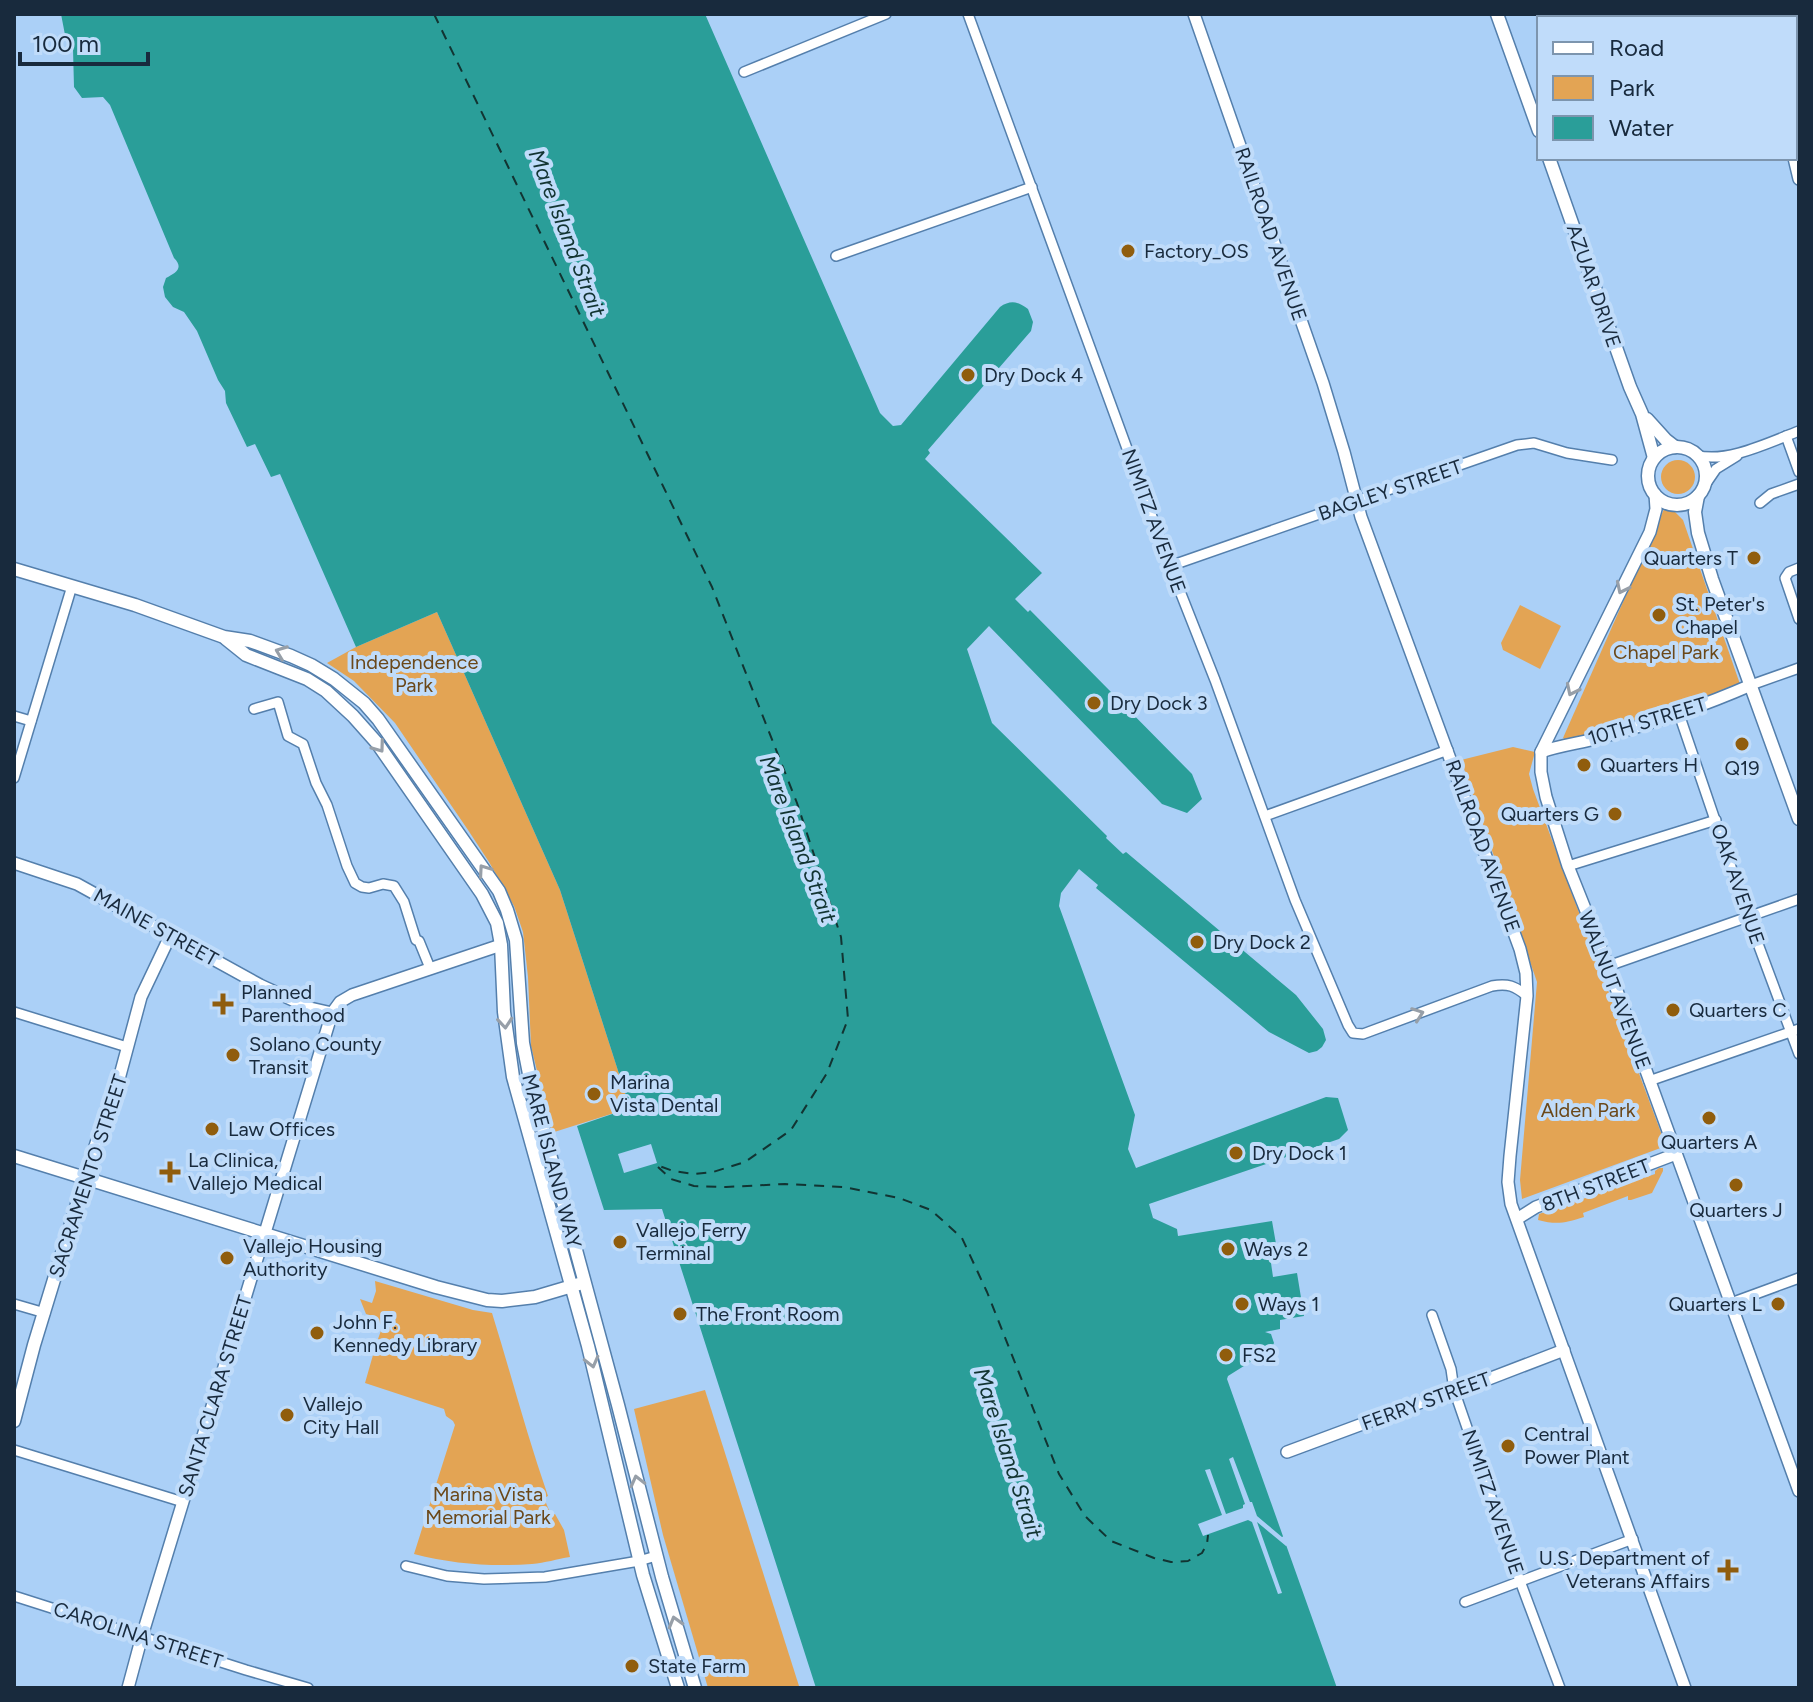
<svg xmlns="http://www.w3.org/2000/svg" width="1813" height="1702" viewBox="0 0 1813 1702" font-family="Figtree,sans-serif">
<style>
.green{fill:#e3a454}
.water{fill:#2a9e99}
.pier{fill:#abd0f7}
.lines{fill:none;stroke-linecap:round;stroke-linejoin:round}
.ferry{stroke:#123432;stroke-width:2;stroke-dasharray:10 8;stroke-linecap:butt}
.minor-casing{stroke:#547fac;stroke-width:12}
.tertiary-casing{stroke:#547fac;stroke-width:14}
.secondary-casing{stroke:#547fac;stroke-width:15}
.minor{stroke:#fff;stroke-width:9}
.tertiary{stroke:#fff;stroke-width:11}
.secondary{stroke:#fff;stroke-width:12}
.oneway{stroke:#979fa8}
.poi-dot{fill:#905d0d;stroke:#c0dcfa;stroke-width:3}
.labels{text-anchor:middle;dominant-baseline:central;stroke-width:8;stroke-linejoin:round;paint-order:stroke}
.street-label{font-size:20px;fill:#182a3d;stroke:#c0dcfa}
.poi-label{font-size:20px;fill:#182a3d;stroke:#c0dcfa;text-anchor:start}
.park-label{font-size:20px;fill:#6b4819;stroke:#c0dcfa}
.water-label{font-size:22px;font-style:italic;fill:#123432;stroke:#c0dcfa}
</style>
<rect width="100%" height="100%" fill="#abd0f7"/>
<!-- green -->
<g class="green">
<circle cx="1678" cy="477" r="17"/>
<polygon points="1664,509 1674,511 1683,520 1741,687 1699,704 1569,742 1563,738"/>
<polygon points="1520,605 1561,626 1540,669 1503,650 1501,643"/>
<polygon points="437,612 560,890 630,1108 548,1134 545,1104 531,1046 528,977 523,932 514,906 489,862 468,830 395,723 354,681 327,663 356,647"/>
<polygon points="1513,747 1535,752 1529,774 1533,789 1666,1146 1522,1199 1520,1180 1537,982 1461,760"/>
<path d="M1659 1168H1663V1171L1652 1193 1631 1200H1628V1196L1583 1213 1584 1217C1565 1223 1557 1225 1538 1220L1539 1214 1655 1174V1171Z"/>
<path d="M375 1281 473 1310 492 1313C511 1374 527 1436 548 1496L544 1498 551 1515 555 1514 564 1530 570 1557C557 1559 545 1563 532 1564 492 1567 453 1564 414 1554L455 1425 453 1421 446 1416 444 1409 365 1383 373 1355H376L381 1340 378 1339 383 1325 375 1322 376 1317 366 1314 360 1299 372 1303 376 1291Z"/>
<polygon points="705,1390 799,1686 794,1688 708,1688 663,1535 634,1409"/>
</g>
<!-- water -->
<path class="water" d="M61 14H705L880 413 893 426 901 425 1000 307C1010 300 1018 301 1028 309L1033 322 1031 331 928 450 930 453 925 459 1042 573 1015 599 1028 612 1030 610 1192 774 1202 799 1187 813 1162 804 989 626 967 649 992 723 1107 836 1106 838 1123 854 1126 852 1296 995 1323 1029 1326 1040 1322 1047 1317 1051 1309 1053 1269 1032 1096 888 1098 885 1079 869 1061 893 1059 906 1135 1115 1128 1149 1136 1168 1326 1097 1338 1098 1348 1130 1339 1139 1149 1204 1153 1218 1177 1229 1178 1236 1272 1221 1279 1261 1271 1263 1273 1277 1297 1273 1304 1316 1280 1320V1329L1265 1332 1271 1334 1274 1343 1271 1349 1228 1376 1227 1379 1337 1688H816L662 1209 604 1210 577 1126 630 1108 560 890 437 612 356 647 280 474 271 477 255 444 247 447 226 403 225 391 218 380 197 331 184 312 173 307 165 297 163 287 166 278C176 273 184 268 174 258L110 105 103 97 82 98 74 87 73 49 66 40Z"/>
<!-- pier -->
<g class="pier">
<polygon points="651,1144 657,1163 624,1173 618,1154"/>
<polygon points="1233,1457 1250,1502 1252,1502 1257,1516 1282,1537 1284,1536 1288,1545 1286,1546 1257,1522 1282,1593 1278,1594 1252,1522 1248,1520 1203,1536 1198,1524 1222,1515 1205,1470 1210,1469 1226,1514 1243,1508 1243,1505 1245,1504 1229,1459"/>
</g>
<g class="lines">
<!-- ferry -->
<g class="ferry">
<polyline points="434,14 712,587 797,803 841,937 848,1019 827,1073 791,1130 745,1162 713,1172 693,1174 673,1171 654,1164"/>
<polyline points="658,1167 671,1179 694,1186 726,1187 785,1184 844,1187 899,1198 931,1210 962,1238 987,1292 1059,1474 1085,1516 1111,1541 1154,1558 1171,1562 1188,1561 1202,1553 1207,1544 1208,1535"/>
</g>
<!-- minor casing -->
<g class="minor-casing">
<g id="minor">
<path d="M968 14 1170 566 1215 680 1295 900 1348 1025 1353 1033 1363 1034 1492 986C1508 983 1515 986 1527 996"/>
<polyline points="744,72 886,14"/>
<polyline points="836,256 1032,187"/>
<polyline points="1786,436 1799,472"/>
<path d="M1696 455C1726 464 1770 442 1799 431"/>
<polyline points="1705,485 1716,469 1737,456"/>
<polyline points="1760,503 1771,494 1799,484"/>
<polyline points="1170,566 1517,445 1534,443 1567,453 1612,460"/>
<polyline points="1799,568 1789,572 1785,578 1799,619"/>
<polyline points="1751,685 1799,668"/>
<polyline points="254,709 278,702 288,736 303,744 316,783 327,805 347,866 355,883 362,887 369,888 383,884 394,886 404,902 416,940 419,941 430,968"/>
<polyline points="1679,714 1748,917 1799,1054"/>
<polyline points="14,716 31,721"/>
<polyline points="14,778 72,586"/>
<polyline points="1265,816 1448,750"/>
<polyline points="1568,866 1716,820"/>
<polyline points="1608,966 1799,899"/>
<polyline points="14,1012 127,1047"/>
<polyline points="1649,1081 1799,1029"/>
<polyline points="1731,1303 1799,1278"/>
<polyline points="14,1304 45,1313"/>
<polyline points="1432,1315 1451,1369 1454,1390 1520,1581 1560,1688"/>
<polyline points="14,1450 183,1502"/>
<polyline points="406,1566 447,1576 484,1579 545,1577 639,1561 656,1556"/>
<polyline points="14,1596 246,1670 308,1688"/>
<polyline points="1465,1602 1633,1539"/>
</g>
</g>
<!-- tertiary casing -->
<g class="tertiary-casing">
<g id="tertiary">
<polyline points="1194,14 1323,383 1344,452 1361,517 1520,949 1526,973 1527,996 1510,1156 1508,1182 1511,1204 1685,1688"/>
<polyline points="1780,14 1780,18"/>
<polyline points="1790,14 1790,18"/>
<polyline points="1795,101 1799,128"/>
<polyline points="1794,158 1799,179"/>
<polyline points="1655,494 1656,509 1650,532 1541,752 1541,772 1546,797 1568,866 1608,966 1799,1491"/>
<path d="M1541 752C1561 745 1582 743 1602 737 1653 723 1703 706 1751 685"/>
<polyline points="14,863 77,884 260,985 310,1008 332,1013"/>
<polyline points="85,1178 111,1096 119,1079 141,997 171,934"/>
<polyline points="1517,1219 1536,1207 1676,1154"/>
<polyline points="1287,1452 1454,1390 1473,1385 1564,1350"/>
<polyline points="128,1688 142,1636 332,1013 340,1002 352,995 501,945"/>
</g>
</g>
<!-- secondary casing -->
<g class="secondary-casing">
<g id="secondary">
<polyline points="1497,14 1539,131"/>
<polyline points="1549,158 1630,387 1642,414 1654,458"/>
<polyline points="1647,419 1666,440 1675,447"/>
<circle cx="1677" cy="476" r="29"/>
<polyline points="1698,496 1695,512 1698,533 1712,579 1799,819"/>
<polyline points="14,569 135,605 224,637 250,641 291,656 311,665 334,679 364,703 378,719 499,891 507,910 516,940 523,1043 531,1084 618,1405 662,1577 695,1688"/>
<polyline points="226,639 246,655 307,679 326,691 353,716 377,743 482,894 497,923 501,945 504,1012 513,1077 588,1346 643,1575 678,1688"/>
<polyline points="14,1156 436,1287 487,1300 502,1301 535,1297 579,1284"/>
<polyline points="14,1421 34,1345 85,1178"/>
</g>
</g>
<!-- minor -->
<use href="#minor" class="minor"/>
<!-- tertiary -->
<use href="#tertiary" class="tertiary"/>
<!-- secondary -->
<use href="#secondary" class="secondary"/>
</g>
<!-- one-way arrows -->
<defs><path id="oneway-chevron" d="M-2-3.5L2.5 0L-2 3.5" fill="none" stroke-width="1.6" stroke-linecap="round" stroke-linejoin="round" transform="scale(2)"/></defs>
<g class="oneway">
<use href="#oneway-chevron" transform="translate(1622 588) rotate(116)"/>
<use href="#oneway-chevron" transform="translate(281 652) rotate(-159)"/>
<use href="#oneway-chevron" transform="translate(1572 690) rotate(116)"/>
<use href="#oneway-chevron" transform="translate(379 747) rotate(54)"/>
<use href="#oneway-chevron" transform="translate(484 870) rotate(-125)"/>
<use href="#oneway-chevron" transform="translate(1418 1014) rotate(-20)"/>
<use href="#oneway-chevron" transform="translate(505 1023) rotate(85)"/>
<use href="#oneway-chevron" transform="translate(592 1362) rotate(76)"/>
<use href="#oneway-chevron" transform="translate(637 1481) rotate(-104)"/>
<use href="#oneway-chevron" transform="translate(675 1622) rotate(-106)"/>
</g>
<!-- markers -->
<g class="poi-dot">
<circle cx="1128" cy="251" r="8"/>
<circle cx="968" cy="375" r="8"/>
<circle cx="1754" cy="558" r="8"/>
<circle cx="1659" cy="615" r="8"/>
<circle cx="1094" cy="703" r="8"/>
<circle cx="1742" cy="744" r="8"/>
<circle cx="1584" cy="765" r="8"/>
<circle cx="1615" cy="814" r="8"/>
<circle cx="1197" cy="942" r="8"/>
<path d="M219 992h8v8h8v8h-8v8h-8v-8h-8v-8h8z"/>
<circle cx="1673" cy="1010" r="8"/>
<circle cx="233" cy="1055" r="8"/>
<circle cx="594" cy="1094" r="8"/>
<circle cx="1709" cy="1118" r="8"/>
<circle cx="212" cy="1129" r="8"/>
<circle cx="1236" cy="1153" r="8"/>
<path d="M166 1160h8v8h8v8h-8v8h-8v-8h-8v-8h8z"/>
<circle cx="1736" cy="1185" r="8"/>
<circle cx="620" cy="1242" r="8"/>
<circle cx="1228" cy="1249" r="8"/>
<circle cx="227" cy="1258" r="8"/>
<circle cx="1242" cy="1304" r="8"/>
<circle cx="1778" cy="1304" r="8"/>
<circle cx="680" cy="1314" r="8"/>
<circle cx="317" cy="1333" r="8"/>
<circle cx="1226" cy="1355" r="8"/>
<circle cx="287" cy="1415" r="8"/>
<circle cx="1508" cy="1446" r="8"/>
<path d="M1724 1558h8v8h8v8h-8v8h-8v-8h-8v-8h8z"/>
<circle cx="632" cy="1666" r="8"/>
</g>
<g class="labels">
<!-- street labels -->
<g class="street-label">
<text transform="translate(1271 234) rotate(71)">RAILROAD AVENUE</text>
<text transform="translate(1594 286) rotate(71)">AZUAR DRIVE</text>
<text transform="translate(1390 490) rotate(-19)">BAGLEY STREET</text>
<text transform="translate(1154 521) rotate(70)">NIMITZ AVENUE</text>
<text transform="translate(1647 721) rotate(-17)">10TH STREET</text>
<text transform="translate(1483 846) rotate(70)">RAILROAD AVENUE</text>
<text transform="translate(1738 884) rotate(71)">OAK AVENUE</text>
<text transform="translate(156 927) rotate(29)">MAINE STREET</text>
<text transform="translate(1615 990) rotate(69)">WALNUT AVENUE</text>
<text transform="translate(552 1161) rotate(75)">MARE ISLAND WAY</text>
<text transform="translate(88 1176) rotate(-72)">SACRAMENTO STREET</text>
<text transform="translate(1596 1185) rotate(-21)">8TH STREET</text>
<text transform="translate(215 1396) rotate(-73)">SANTA CLARA STREET</text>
<text transform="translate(1426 1401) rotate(-20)">FERRY STREET</text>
<text transform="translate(1493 1502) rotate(71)">NIMITZ AVENUE</text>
<text transform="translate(138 1635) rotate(18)">CAROLINA STREET</text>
</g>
<!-- poi labels -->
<g class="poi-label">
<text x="1144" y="251">Factory_OS</text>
<text x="984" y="375">Dry Dock 4</text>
<text x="1738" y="558" text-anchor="end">Quarters T</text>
<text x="1675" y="604">St. Peter's<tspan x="1675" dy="23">Chapel</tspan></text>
<text x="1110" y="703">Dry Dock 3</text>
<text x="1600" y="765">Quarters H</text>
<text x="1742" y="768" text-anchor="middle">Q19</text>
<text x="1599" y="814" text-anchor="end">Quarters G</text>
<text x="1213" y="942">Dry Dock 2</text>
<text x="241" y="992">Planned<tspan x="241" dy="23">Parenthood</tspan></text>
<text x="1689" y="1010">Quarters C</text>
<text x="249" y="1044">Solano County<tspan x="249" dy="23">Transit</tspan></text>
<text x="610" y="1082">Marina<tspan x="610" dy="23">Vista Dental</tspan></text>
<text x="228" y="1129">Law Offices</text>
<text x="1709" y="1142" text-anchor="middle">Quarters A</text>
<text x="1252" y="1153">Dry Dock 1</text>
<text x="188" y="1160">La Clinica,<tspan x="188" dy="23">Vallejo Medical</tspan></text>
<text x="1736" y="1210" text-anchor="middle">Quarters J</text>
<text x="636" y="1230">Vallejo Ferry<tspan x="636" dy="23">Terminal</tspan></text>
<text x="243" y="1246">Vallejo Housing<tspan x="243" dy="23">Authority</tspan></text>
<text x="1244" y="1249">Ways 2</text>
<text x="1258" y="1304">Ways 1</text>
<text x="1762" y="1304" text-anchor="end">Quarters L</text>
<text x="696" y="1314">The Front Room</text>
<text x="333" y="1322">John F.<tspan x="333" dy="23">Kennedy Library</tspan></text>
<text x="1242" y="1355">FS2</text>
<text x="303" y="1404">Vallejo<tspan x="303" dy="23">City Hall</tspan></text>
<text x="1524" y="1434">Central<tspan x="1524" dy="23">Power Plant</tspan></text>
<text x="1710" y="1558" text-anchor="end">U.S. Department of<tspan x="1710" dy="23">Veterans Affairs</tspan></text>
<text x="648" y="1666">State Farm</text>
</g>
<!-- park labels -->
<g class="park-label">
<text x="1666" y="652">Chapel Park</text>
<text x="414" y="662">Independence<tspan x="414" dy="23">Park</tspan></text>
<text x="1588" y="1110">Alden Park</text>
<text x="488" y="1494">Marina Vista<tspan x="488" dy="23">Memorial Park</tspan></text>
</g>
<!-- water labels -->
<g class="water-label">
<text transform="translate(567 233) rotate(69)">Mare Island Strait</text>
<text transform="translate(798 839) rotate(69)">Mare Island Strait</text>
<text transform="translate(1008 1453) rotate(72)">Mare Island Strait</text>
</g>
</g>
<!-- border -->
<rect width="1813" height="1702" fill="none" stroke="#182a3d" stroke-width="32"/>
<!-- legend -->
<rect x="1537" y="16" width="260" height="144" fill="#c0dcfa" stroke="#7d95ae" stroke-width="2"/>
<rect x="1553" y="42" width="40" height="12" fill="#ffffff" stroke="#7d95ae" stroke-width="2"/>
<text x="1609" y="56" font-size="24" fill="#182a3d">Road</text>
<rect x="1553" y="76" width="40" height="24" fill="#e3a454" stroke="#7d95ae" stroke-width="2"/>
<text x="1609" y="96" font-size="24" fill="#182a3d">Park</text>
<rect x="1553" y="116" width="40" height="24" fill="#2a9e99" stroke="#7d95ae" stroke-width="2"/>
<text x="1609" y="136" font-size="24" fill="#182a3d">Water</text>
<!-- scale -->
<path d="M20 52v12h128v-12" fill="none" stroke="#182a3d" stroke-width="4"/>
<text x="32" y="52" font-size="24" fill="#182a3d" stroke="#c0dcfa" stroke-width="6" paint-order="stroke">100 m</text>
</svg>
